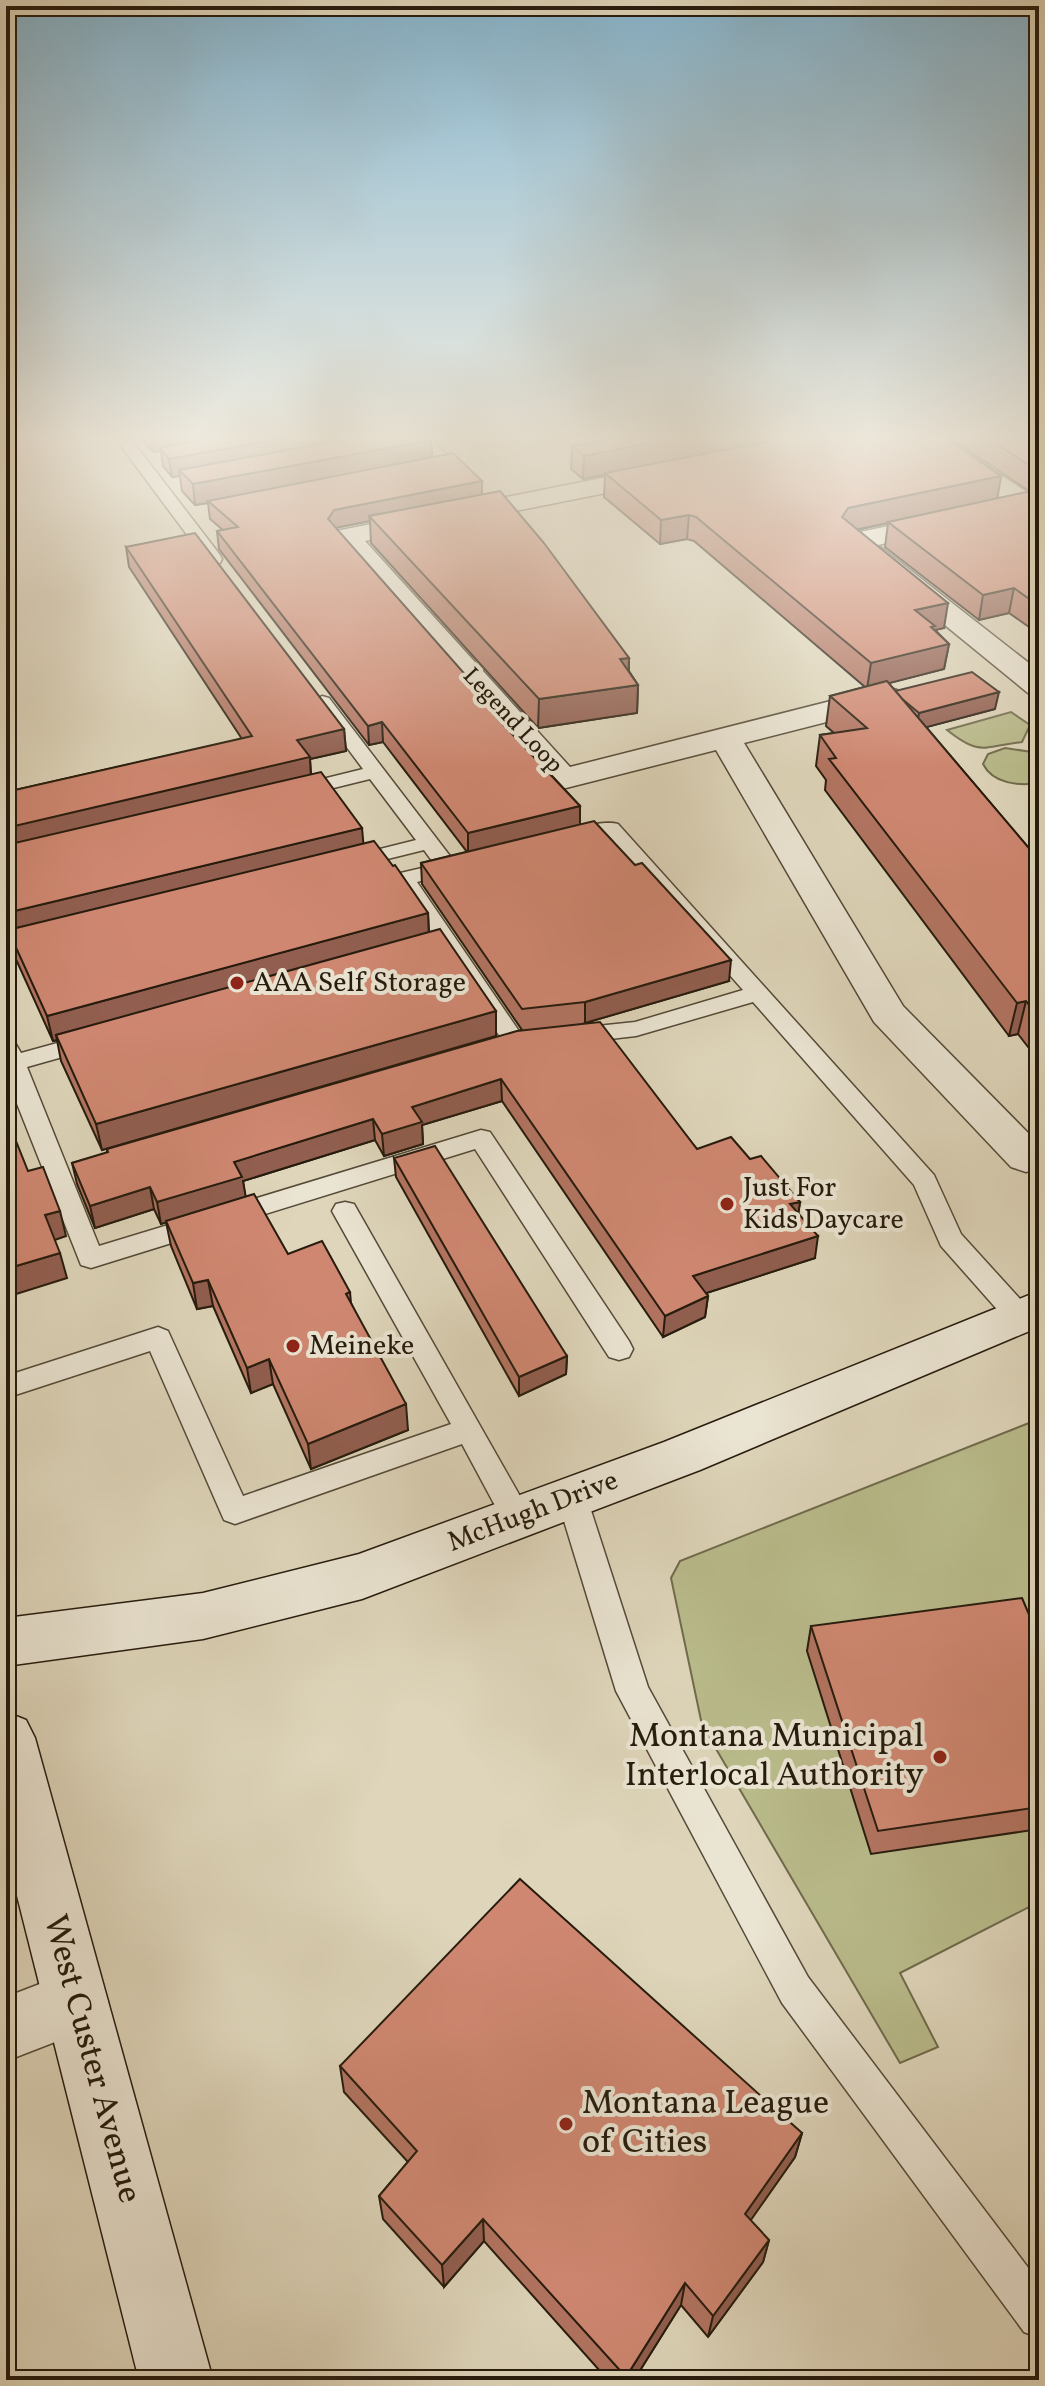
<svg xmlns="http://www.w3.org/2000/svg" width="1045" height="2386" viewBox="0 0 1045 2386" font-family="Vollkorn,serif">
<style>
.green{fill:#b9bb8b;stroke:#706b4c;stroke-width:2}
.lines{fill:none;stroke-linecap:round;stroke-linejoin:round}
.lane-casing{stroke:#544a38;stroke-width:3}
.street-casing{stroke:#544a38;stroke-width:3}
.secondary-casing{stroke:#261b0d;stroke-width:3}
.lane{fill:#eae4d2;fill-rule:evenodd}
.street{fill:#eae4d2;fill-rule:evenodd}
.secondary{fill:#eae4d2;fill-rule:evenodd}
.wall{fill:#b27461;stroke:#261b0d;stroke-width:2}
.shaded-wall{fill:#915e4f;stroke:#261b0d;stroke-width:2}
.building{fill:#cf8771;stroke:#261b0d;stroke-width:2}
.poi-dot{fill:#8f2418;stroke:#eae4d2;stroke-width:3}
.labels{text-anchor:middle;dominant-baseline:central;stroke-width:8;stroke-linejoin:round;paint-order:stroke}
.far-street-label{font-size:24px;fill:#261b0d;stroke:#eae4d2}
.poi-label{font-size:28px;fill:#261b0d;stroke:#eae4d2;text-anchor:start}
.street-label{font-size:28px;fill:#261b0d;stroke:#eae4d2}
.near-poi-label{font-size:34px;fill:#261b0d;stroke:#eae4d2;text-anchor:end}
.near-street-label{font-size:34px;fill:#261b0d;stroke:#eae4d2}
</style>
<rect width="100%" height="100%" fill="#ded5ba"/>
<filter id="stains"><feTurbulence type="fractalNoise" baseFrequency=".0025" numOctaves="4"/><feColorMatrix values="0 0 0 0 .2 0 0 0 0 .09 0 0 0 0 .02 0 0 0 .5 -.17"/></filter>
<radialGradient id="worn" r=".72"><stop offset=".6" stop-color="#630" stop-opacity="0"/><stop offset="1" stop-color="#630" stop-opacity=".3"/></radialGradient>
<!-- green -->
<g class="green">
<path d="M1011 712 1030 725 1022 742C982 747 980 756 947 730Z"/>
<path d="M1005 748 1039 753V783C1019 786 993 784 983 764L988 754Z"/>
<polygon points="1039,1419 1039,1902 900,1973 938,2047 900,2063 702,1725 671,1578 680,1561"/>
</g>
<g class="lines">
<!-- lane casing -->
<g class="lane-casing">
<g id="lane">
<polygon points="112,434 127,434 220,555 222,559 220,563 208,563"/>
<polygon points="410,434 426,434 454,462 454,468 423,472 423,466 438,463"/>
<path d="M322 696 329 698 453 860 468 857 479 863 475 867 417 882 521 1034 635 1022 743 990 606 835 569 844 559 838C569 828 604 820 618 824L934 1175 961 1234 1030 1310 1034 1317 1030 1324 1020 1327 1010 1324 941 1246 914 1185 753 1002 636 1036 515 1050 507 1047 393 879 396 874 435 865 424 850 351 868 340 862 344 858 416 840 370 779 297 797 287 791 290 787 363 769 313 702Z"/>
<polygon points="90,1034 98,1037 102,1042 98,1047 27,1067 99,1246 481,1130 490,1132 629,1341 633,1349 629,1357 619,1360 609,1357 475,1149 91,1268 81,1265 6,1076 6,1038 14,1041 21,1053"/>
<polygon points="345,1202 354,1204 533,1519 529,1528 518,1532 507,1528 462,1444 235,1524 224,1520 150,1351 6,1398 6,1376 158,1327 168,1331 243,1496 451,1424 332,1211 336,1204"/>
<polygon points="572,1486 583,1489 587,1498 648,1687 808,1977 1039,2282 1039,2338 1024,2332 782,2003 616,1691 557,1498 561,1489"/>
</g>
</g>
<!-- street casing -->
<g class="street-casing">
<g id="street">
<polygon points="908,434 938,434 1039,500 1039,520 1029,518"/>
<polygon points="662,466 671,468 675,474 671,480 365,541 570,767 886,687 897,690 902,697 897,704 744,743 903,1006 1034,1139 1039,1137 1039,1168 1026,1172 1011,1167 874,1022 716,750 562,789 550,786 332,537 336,531 346,529"/>
<polygon points="945,514 955,516 959,522 955,528 878,545 1039,671 1039,695 1028,693 842,541 846,535"/>
<polygon points="76,1970 99,1979 108,2002 99,2025 6,2061 6,1997"/>
</g>
</g>
<!-- secondary casing -->
<g class="secondary-casing">
<g id="secondary">
<polygon points="1039,1291 1039,1327 700,1470 362,1599 203,1639 6,1666 6,1618 203,1593 359,1554 664,1442"/>
<polygon points="6,1712 26,1720 35,1738 213,2380 139,2380 6,1852"/>
</g>
</g>
<!-- lane -->
<use href="#lane" class="lane"/>
<!-- street -->
<use href="#street" class="street"/>
<!-- secondary -->
<use href="#secondary" class="secondary"/>
</g>
<!-- wall -->
<g class="wall">
<polygon points="138,434 425,434 431,440 432,458 482,481 482,495 629,658 629,671 638,685 637,713 538,728 371,543 370,521 335,528 500,720 580,806 580,824 729,981 585,1023 697,1149 750,1159 800,1202 798,1214 815,1258 706,1293 708,1296 705,1317 663,1337 502,1101 422,1125 423,1144 384,1156 375,1140 243,1181 245,1196 288,1254 350,1292 351,1303 408,1430 311,1469 273,1384 251,1393 213,1306 197,1309 171,1246 166,1222 161,1224 154,1209 95,1228 77,1184 72,1163 107,1153 107,1149 522,1030 422,884 421,863 467,852 383,742 369,745 219,549 217,531 223,530 210,519 208,503 195,505 182,491 180,476 172,477 163,466 161,451 153,452"/>
<polygon points="944,434 1039,434 1039,634 1009,613 979,620 885,547 888,523 857,530 944,628 935,630 949,644 944,669 888,683 895,691 995,709 926,727 1039,860 1039,1061 1018,1034 1009,1036 825,790 826,780 816,766 820,735 834,733 826,726 830,696 865,687 694,541 687,539 660,544 604,497 605,475 583,479 571,469 572,446 1001,476 997,499 1035,495"/>
<polygon points="126,547 344,729 346,751 310,759 311,774 363,844 428,913 429,932 496,1011 496,1036 102,1150 61,1061 57,1040 53,1041 14,955 9,936 6,937 6,792 242,739 129,567"/>
<polygon points="394,1158 567,1356 566,1374 519,1396 396,1177"/>
<polygon points="811,1626 1039,1638 1039,1829 871,1854 807,1651"/>
<polygon points="340,2066 802,2133 795,2157 750,2220 769,2240 763,2262 708,2337 681,2305 634,2380 608,2380 484,2241 444,2287 383,2219 379,2196 408,2162 344,2092"/>
</g>
<!-- shaded-wall -->
<g class="shaded-wall">
<polygon points="151,434 250,434 160,448 161,451 153,452"/>
<polygon points="306,434 403,434 179,470 180,476 172,477 169,459"/>
<polygon points="694,434 808,434 583,479 584,456"/>
<polygon points="431,440 432,461 208,501 208,503 195,505 193,484"/>
<polygon points="1001,476 997,500 845,532 842,517 848,508"/>
<polygon points="482,481 482,499 369,516 370,521 335,528 328,519 334,510"/>
<polygon points="689,515 687,539 660,544 661,520"/>
<polygon points="1014,588 1009,613 979,620 983,595"/>
<polygon points="948,603 944,628 935,630 949,644 944,669 867,689 871,663 915,610"/>
<polygon points="629,658 628,686 620,659"/>
<polygon points="7,665 12,686 6,687 6,666"/>
<polygon points="638,685 637,713 538,728 539,699"/>
<polygon points="999,692 995,709 916,730 919,713"/>
<polygon points="382,722 383,742 369,745 368,726"/>
<polygon points="344,729 346,751 310,759 311,778 6,851 6,828 297,740"/>
<polygon points="580,806 580,826 468,853 468,833"/>
<polygon points="362,828 364,850 8,930 9,936 6,937 6,913"/>
<polygon points="428,913 429,938 56,1035 57,1040 53,1041 47,1016"/>
<polygon points="731,960 729,981 585,1023 585,1002"/>
<polygon points="1026,1001 1018,1034 1009,1036 1017,1003"/>
<polygon points="496,1011 496,1036 102,1150 96,1124"/>
<polygon points="501,1079 502,1101 422,1125 423,1144 384,1156 382,1134 412,1107"/>
<polygon points="373,1119 375,1140 243,1181 246,1198 161,1224 157,1202 234,1162"/>
<polygon points="150,1187 154,1209 95,1228 90,1206"/>
<polygon points="800,1202 797,1223 790,1204"/>
<polygon points="60,1211 66,1236 52,1241 45,1215"/>
<polygon points="818,1236 815,1258 691,1298 693,1276"/>
<polygon points="60,1253 67,1278 13,1295 6,1269"/>
<polygon points="208,1280 213,1306 197,1309 193,1283"/>
<polygon points="708,1296 705,1317 663,1337 665,1316"/>
<polygon points="567,1356 566,1374 519,1396 519,1377"/>
<polygon points="269,1359 273,1384 251,1393 247,1368"/>
<polygon points="406,1404 408,1430 311,1469 308,1444"/>
<polygon points="802,2133 795,2157 739,2237 745,2214"/>
<polygon points="483,2219 484,2241 444,2287 442,2265"/>
<polygon points="769,2240 763,2262 708,2337 713,2316"/>
<polygon points="685,2283 681,2305 634,2380 625,2380 626,2377"/>
</g>
<!-- building -->
<g class="building">
<polygon points="232,434 306,434 169,459 160,448"/>
<polygon points="375,434 425,434 431,440 193,484 179,470"/>
<polygon points="633,434 694,434 584,456 572,446"/>
<polygon points="806,434 941,434 1001,476 848,508 842,517 948,603 915,610 935,626 931,627 949,644 871,663 696,517 689,515 661,520 605,473"/>
<polygon points="982,434 1039,434 1039,472"/>
<polygon points="453,453 482,481 334,510 328,519 500,714 494,715 580,806 468,833 382,722 368,726 217,531 238,527 208,501"/>
<polygon points="500,491 544,543 629,658 620,659 638,685 539,699 369,516"/>
<polygon points="1026,492 1039,497 1039,606 1014,588 983,595 888,522"/>
<polygon points="195,533 344,729 297,740 310,757 6,828 6,792 252,736 126,547"/>
<polygon points="972,672 999,692 919,713 901,698 895,691"/>
<polygon points="887,681 1039,860 1039,1018 1026,1001 1017,1003 829,759 836,758 820,735 867,728 830,696"/>
<polygon points="321,772 362,828 6,913 6,845"/>
<polygon points="594,821 635,865 642,863 731,960 585,1002 522,1009 421,863"/>
<polygon points="374,841 393,866 395,865 428,913 47,1016 8,930"/>
<polygon points="440,929 496,1011 96,1124 56,1035"/>
<polygon points="600,1022 697,1149 731,1137 750,1159 761,1156 800,1202 790,1204 818,1236 693,1276 708,1296 665,1316 501,1079 412,1107 422,1122 382,1134 373,1119 234,1162 242,1177 157,1202 150,1187 90,1206 72,1163 108,1152 107,1149 517,1031"/>
<polygon points="6,1116 28,1171 43,1167 60,1211 45,1215 60,1253 6,1269"/>
<polygon points="435,1146 567,1356 519,1377 394,1158"/>
<polygon points="254,1194 288,1254 322,1241 350,1292 346,1294 406,1404 308,1444 269,1359 247,1368 208,1280 193,1283 166,1221"/>
<polygon points="1022,1598 1039,1638 1039,1807 878,1831 811,1626"/>
<polygon points="520,1879 802,2133 745,2214 769,2240 713,2316 685,2283 626,2377 483,2219 442,2265 379,2196 417,2151 340,2066"/>
</g>
<!-- sky -->
<linearGradient id="sky" x2="0" y2="1"><stop stop-color="#86b6d0"/><stop offset="0.57" stop-color="#f0ece0"/><stop offset="1" stop-color="#f0ece0" stop-opacity="0"/></linearGradient>
<rect width="1045" height="768" fill="url(#sky)"/>
<!-- markers -->
<g class="poi-dot">
<circle cx="237" cy="983" r="8"/>
<circle cx="727" cy="1204" r="8"/>
<circle cx="293" cy="1346" r="8"/>
<circle cx="940" cy="1757" r="8"/>
<circle cx="566" cy="2124" r="8"/>
</g>
<g class="labels">
<!-- far-street labels -->
<g class="far-street-label">
<text transform="translate(512 721) rotate(47)">Legend Loop</text>
</g>
<!-- poi labels -->
<g class="poi-label">
<text x="253" y="983">AAA Self Storage</text>
<text x="743" y="1188">Just For<tspan x="743" dy="32">Kids Daycare</tspan></text>
<text x="309" y="1346">Meineke</text>
</g>
<!-- street labels -->
<g class="street-label">
<text transform="translate(533 1512) rotate(-21)">McHugh Drive</text>
</g>
<!-- near-poi labels -->
<g class="near-poi-label">
<text x="924" y="1737">Montana Municipal<tspan x="924" dy="39">Interlocal Authority</tspan></text>
<text x="582" y="2104" text-anchor="start">Montana League<tspan x="582" dy="39">of Cities</tspan></text>
</g>
<!-- near-street labels -->
<g class="near-street-label">
<text transform="translate(91 2059) rotate(75)">West Custer Avenue</text>
</g>
</g>
<!-- margin -->
<rect width="1045" height="2386" fill="none" stroke="#ded5ba" stroke-width="32"/>
<rect x="8" y="8" width="1029" height="2370" fill="none" stroke="#261b0d" stroke-width="4"/>
<rect x="16" y="16" width="1013" height="2354" fill="none" stroke="#261b0d" stroke-width="2"/>
<rect width="100%" height="100%" filter="url(#stains)"/>
<rect width="100%" height="100%" fill="url(#worn)"/>
</svg>
